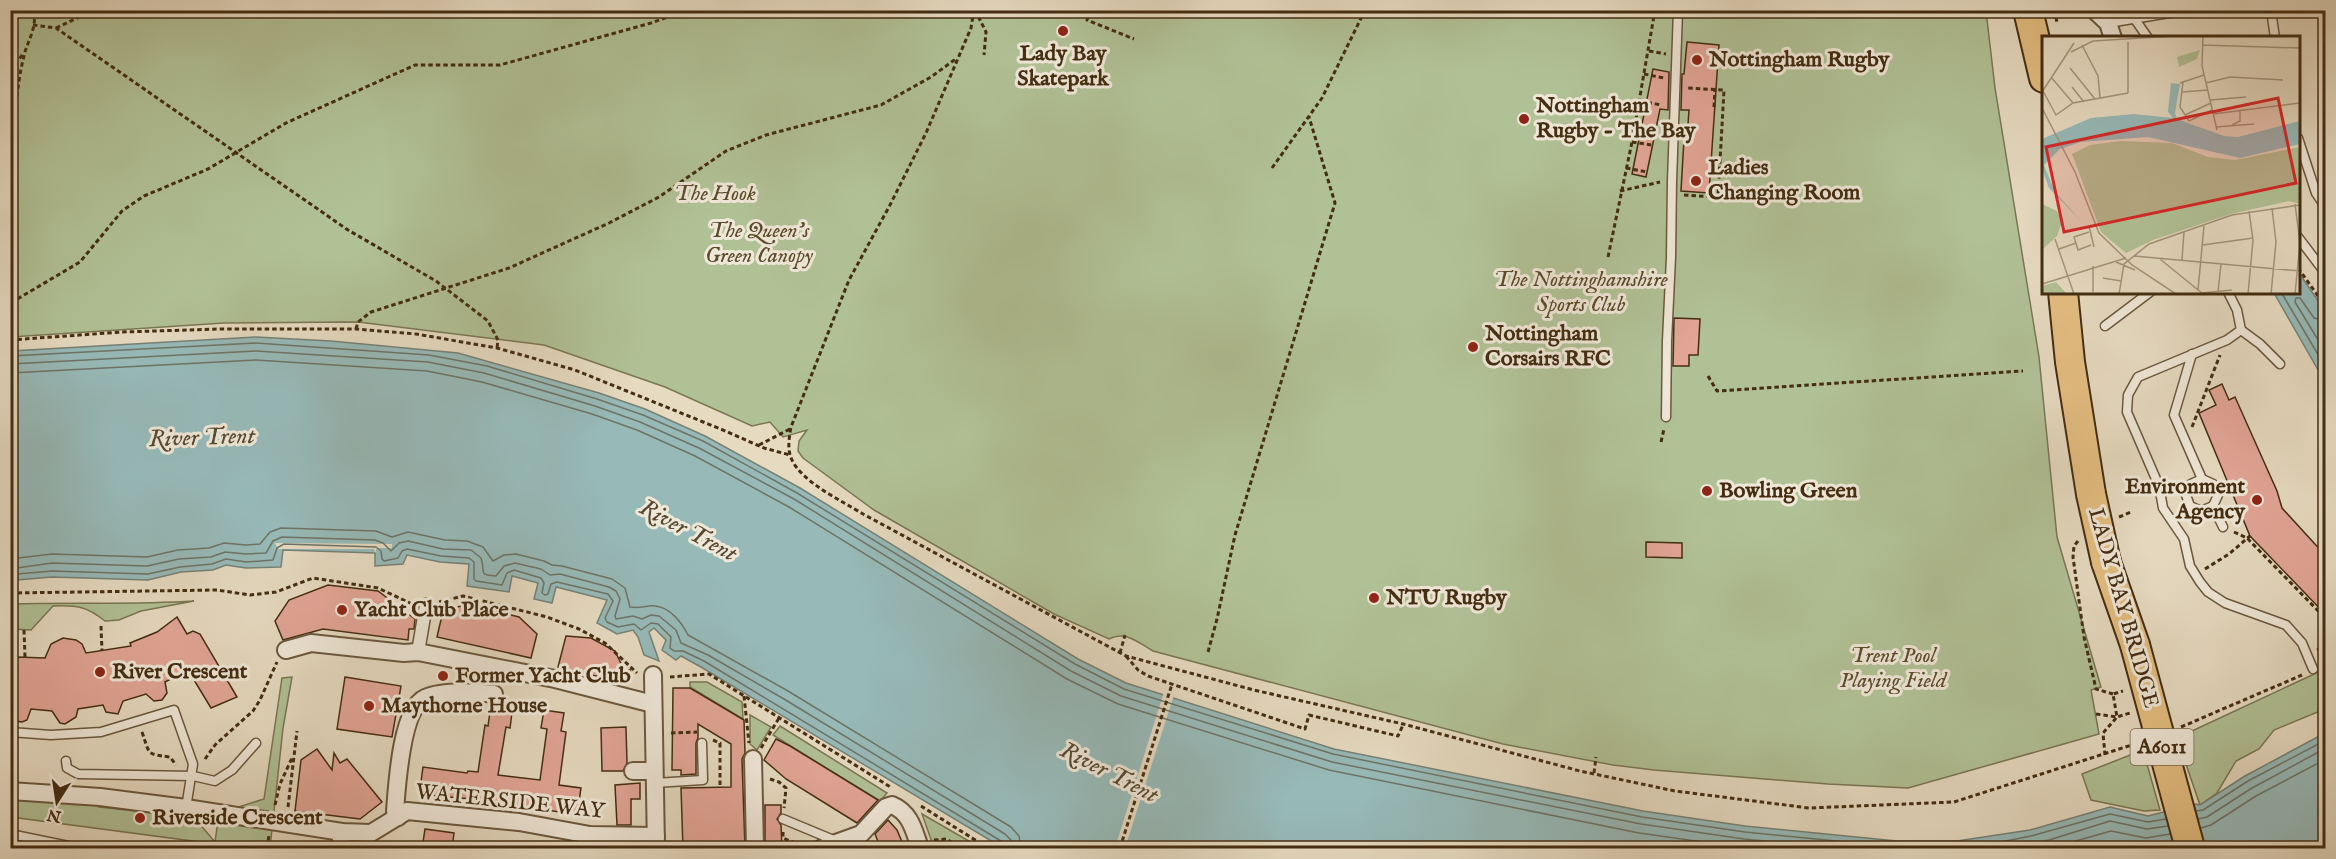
<svg xmlns="http://www.w3.org/2000/svg" width="2336" height="859" viewBox="0 0 2336 859" font-family="'IM FELL English',serif">
<style>
.green{fill:#b1c196;stroke:#7a7754;stroke-width:1.5}
.water{fill:#97bab9;stroke:#768276;stroke-width:1.5}
.pier{fill:#e6dac1}
.lines{fill:none;stroke-linecap:round;stroke-linejoin:round}
.shore{stroke:#6e7466;stroke-width:1.5}
.building{fill:#e2a596;stroke:#442d12;stroke-width:1.5}
.service-casing{stroke:#6c583e;stroke-width:11}
.pedestrian-casing{stroke:#6c583e;stroke-width:15}
.minor-casing{stroke:#6c583e;stroke-width:20}
.trunk-casing{stroke:#442d12;stroke-width:32}
.path{stroke:#442d12;stroke-width:3;stroke-dasharray:4.5 3;stroke-linecap:butt}
.service{stroke:#efe7d7;stroke-width:8}
.pedestrian{stroke:#efe7d7;stroke-width:12}
.minor{stroke:#efe7d7;stroke-width:16}
.trunk{stroke:#e3bd80;stroke-width:28}
.trunk-bridge-casing{stroke:#442d12;stroke-width:32;stroke-linecap:butt}
.trunk-bridge{stroke:#e3bd80;stroke-width:28}
.poi-dot{fill:#8f2418;stroke:#efe7d7;stroke-width:2}
.labels{text-anchor:middle;dominant-baseline:central;stroke-width:6;stroke-linejoin:round;paint-order:stroke}
.shield{fill:#efe7d7;stroke:#77654d;stroke-width:1.5}
.shield-label{font-size:21px;font-weight:bold;fill:#442d12}
.poi-label{font-size:22px;font-weight:bold;fill:#442d12;stroke:#efe7d7;text-anchor:start}
.park-label{font-size:22px;font-style:italic;fill:#5a4b2c;stroke:#efe7d7}
.street-label{font-size:22px;fill:#442d12;stroke:#efe7d7}
.water-label{font-size:24px;font-style:italic;fill:#554933;stroke:#efe7d7}
.inset-road{fill:none;stroke:#a5957b;stroke-width:1.5}
.view{fill:#d62828;fill-opacity:0.15;stroke:#d62828;stroke-width:3}
.inset-edge{fill:none;stroke:#442d12;stroke-width:3}
</style>
<rect width="100%" height="100%" fill="#e6dac1"/>
<filter id="stains"><feTurbulence type="fractalNoise" baseFrequency=".00333" numOctaves="4"/><feColorMatrix values="0 0 0 0 .2 0 0 0 0 .09 0 0 0 0 .02 0 0 0 .5 -.17"/></filter>
<radialGradient id="worn" r=".72"><stop offset=".6" stop-color="#630" stop-opacity="0"/><stop offset="1" stop-color="#630" stop-opacity=".3"/></radialGradient>
<!-- green -->
<g class="green">
<path d="M10 11H1986L1995 88 2039 357 2057 537 2101 687 2091 690 2099 734 1908 788 1828 784 1654 770 1613 765 1503 744 1153 651C1139 643 1125 630 1109 639L1054 614 874 510 803 458 798 451 799 441 807 430 783 437 770 422 752 426 665 387 544 345 358 322 224 323 11 337Z"/>
<path d="M194 601 141 611 119 620 105 621C86 606 77 605 53 606L31 630 11 629V604C72 602 133 605 194 601Z"/>
<polygon points="2325,669 2325,709 2274,730 2259,749 2236,761 2217,793 2200,805 2177,738"/>
<polygon points="292,677 283,728 270,848 214,848 215,844 11,817 10,800 69,799 89,802 99,807 156,813 197,821 215,842 219,813 264,799 282,678"/>
<polygon points="690,682 707,682 742,702 743,719 690,687"/>
<polygon points="750,715 771,727 757,750 750,744"/>
<polygon points="780,726 887,793 880,801 773,735"/>
<polygon points="2143,750 2160,810 2144,811 2091,800 2082,774"/>
<polygon points="922,814 981,848 934,848"/>
</g>
<!-- water -->
<g class="water">
<polygon points="2299,273 2325,311 2325,382 2274,293 2298,292"/>
<polygon points="256,337 331,341 458,353 599,393 645,409 705,436 800,488 1078,659 1126,683 1334,749 1643,811 1745,826 1897,841 1957,841 2030,830 2110,807 2148,816 2195,804 2200,805 2245,776 2325,733 2325,848 1003,848 701,667 681,656 676,660 662,650 666,640 654,628 649,632 659,661 644,655 638,637 633,630 617,634 597,623 607,600 556,587 552,603 534,599 538,583 512,576 509,592 467,586 469,564 440,562 407,555 403,564 375,566 375,553 283,550 281,567 246,568 226,565 213,570 181,572 148,580 52,577 17,580 11,583 11,351"/>
</g>
<!-- pier -->
<g class="pier">
<polygon points="275,543 392,544 392,548 377,548 375,553 374,549 278,549"/>
<polygon points="1164,692 1174,695 1125,848 1115,848"/>
</g>
<g class="lines">
<!-- shore -->
<g class="shore">
<polyline points="2281,292 2326,368"/>
<polyline points="2326,321 2314,318 2300,298 2296,298 2295,302 2326,353"/>
<polyline points="10,356 256,343 429,355 487,366 597,399 643,415 703,441 797,493 1075,664 1124,689 1333,754 1642,817 1745,832 1897,847 1936,848 1991,844 2031,836 2110,814 2148,822 2166,819"/>
<polyline points="10,364 256,351 428,362 484,373 595,406 640,422 699,448 794,499 1071,671 1121,696 1332,762 1641,824 1744,839 1838,848"/>
<polyline points="10,373 256,360 427,371 482,382 592,414 637,430 695,456 789,507 1067,679 1118,704 1329,770 1639,833 1746,848"/>
<path d="M10 559 52 554 147 557 178 550 209 548 224 543 246 545 260 544 270 532 281 528 376 531 392 537 408 532 445 540 467 541 483 547 493 561 504 555 516 554 544 561 552 565 562 566 612 579 625 588 630 607C642 609 645 605 655 606 670 607 682 623 688 635L788 691 1011 827 1019 836 1021 848"/>
<path d="M10 569 52 563 147 566 179 559 211 557 225 552 246 554 266 553 273 541 282 537 375 540 383 543 391 551 399 543 408 541 443 549 471 550 481 558C486 572 477 575 496 576L504 566 515 563 541 569 550 575 560 574 609 587 616 591 620 599 615 616 616 619 633 616 642 619 651 615 659 616 676 630 681 643 708 655 784 699 1005 834 1011 840 1012 848"/>
<polyline points="10,577 17,574 52,571 148,574 180,567 212,564 226,559 246,562 273,560 277,548 284,544 376,547 381,551 382,559 384,561 398,558 402,551 407,549 441,556 469,558 474,562 474,579 476,581 502,585 507,573 514,570 541,578 544,583 542,593 545,595 548,594 551,584 557,582 608,594 613,601 605,618 607,622 618,627 634,624 641,630 651,623 658,624 671,637 670,648 674,651 683,651 704,661 1001,841 1005,848"/>
<polyline points="2196,811 2203,810 2248,781 2326,740"/>
<polyline points="2198,819 2207,817 2252,788 2326,748"/>
<polyline points="2201,828 2211,825 2256,796 2326,759"/>
<polyline points="2007,848 2049,840 2110,821 2147,829 2168,826"/>
<polyline points="2051,848 2111,831 2146,838 2170,834"/>
</g>
</g>
<!-- building -->
<g class="building">
<polygon points="1687,42 1719,45 1709,193 1681,191 1684,139 1687,139 1689,110 1681,110 1682,74 1684,74"/>
<polygon points="1653,69 1669,72 1668,110 1660,109 1646,177 1632,174"/>
<polygon points="1674,318 1700,319 1698,355 1689,355 1689,366 1673,366"/>
<polygon points="2222,384 2229,400 2235,397 2277,491 2282,508 2325,555 2325,614 2250,536 2199,413 2216,405 2209,390"/>
<polygon points="1646,542 1682,543 1682,558 1646,557"/>
<polygon points="328,585 378,591 415,619 414,629 409,629 408,640 323,629 283,640 275,621 289,600"/>
<polygon points="468,604 519,617 537,634 531,658 437,637 443,611"/>
<polygon points="177,617 187,634 193,631 200,634 237,697 211,708 188,670 165,682 167,693 162,700 154,701 146,694 123,701 118,714 106,712 103,705 78,709 76,717 65,724 60,723 52,711 31,709 27,720 22,722 10,720 10,673 14,674 17,657 45,658 51,644 63,638 76,640 82,644 86,653 131,646 130,643 157,632"/>
<polygon points="566,636 591,638 615,651 625,672 621,682 558,667"/>
<polygon points="345,677 401,686 392,737 337,729"/>
<polygon points="673,688 690,688 744,720 745,753 742,759 745,849 683,849 681,788 731,787 731,744 698,724 698,738 696,743 696,774 681,775 681,770 672,770"/>
<polygon points="499,703 513,705 510,728 506,727 498,775 540,780 547,729 541,728 544,710 564,713 561,731 566,732 559,785 581,788 577,815 493,801 427,795 428,790 420,789 423,767 467,773 468,771 478,772 485,725 488,726 491,704"/>
<polygon points="626,727 627,763 623,771 602,771 601,728"/>
<polygon points="776,739 790,746 878,800 857,823 849,818 786,779 764,760"/>
<polygon points="317,749 332,770 334,753 340,763 347,759 382,802 360,819 295,811 301,760"/>
<polygon points="640,783 640,799 631,799 631,825 617,825 615,785"/>
<polygon points="765,805 781,805 781,813 777,819 781,825 782,849 765,849"/>
<polygon points="888,820 897,830 905,849 881,849 875,834"/>
<polygon points="425,829 454,833 452,849 422,849"/>
</g>
<g class="lines">
<!-- service casing -->
<g class="service-casing">
<g id="service">
<polyline points="2271,10 2275,38"/>
<polyline points="2134,18 2148,38"/>
<polyline points="2108,23 2188,10"/>
<polyline points="2298,138 2316,193 2326,208"/>
<polyline points="2298,237 2326,274"/>
<polyline points="2228,292 2237,310 2241,330 2227,340 2138,377 2128,395 2127,412 2159,486 2163,508 2184,539 2190,566 2200,582 2208,592 2225,603 2286,625 2302,643 2313,669"/>
<polyline points="2105,326 2150,292"/>
<polyline points="2241,330 2260,344 2280,364"/>
<polyline points="2192,354 2174,415 2202,479 2213,484 2218,495 2213,506 2223,527"/>
<polyline points="1666,417 1667,341 1671,257 1672,181 1678,10"/>
<polyline points="2202,479 2191,484 2186,495 2190,506 2201,511 2213,506"/>
<polyline points="10,732 51,735 101,732 174,710 193,764 186,808"/>
<polyline points="66,761 67,768 78,774 193,776 215,781 232,770 256,743"/>
<polyline points="655,783 703,780 702,743"/>
<polyline points="783,819 836,841"/>
<polyline points="10,834 78,848"/>
</g>
</g>
<!-- pedestrian casing -->
<g class="pedestrian-casing">
<polyline id="pedestrian" points="418,652 426,605"/>
</g>
<!-- minor casing -->
<g class="minor-casing">
<g id="minor">
<polyline points="2094,10 2108,23 2113,38"/>
<polyline points="286,650 311,643 404,653 418,652 555,679 653,704"/>
<polyline points="653,675 656,848"/>
<polyline points="753,759 755,848"/>
<polyline points="633,771 654,771"/>
<polyline points="10,791 100,797 186,808 342,832 371,833 407,811 519,822 590,835 656,836"/>
<path d="M398 817 395 811C397 786 401 709 425 698 442 690 475 692 494 694"/>
<polyline points="340,848 342,832"/>
<path d="M822 848 861 834 886 807 892 805C911 813 914 831 920 848"/>
</g>
</g>
<!-- trunk casing -->
<g class="trunk-casing">
<g id="trunk">
<polyline points="2028,10 2044,78"/>
<polyline points="2063,292 2070,362 2091,494"/>
<polyline points="2106,562 2135,645"/>
</g>
</g>
<!-- path -->
<g class="path">
<path d="M974 10 971 28 926 133 890 205 849 280 791 427C789 438 787 450 792 460 802 482 842 501 863 514L1126 656 1254 690 1403 724 1580 771 1675 791 1809 808 1954 802 2138 743"/>
<polyline points="975,10 986,32 984,55"/>
<polyline points="1091,10 1087,20 1134,39"/>
<polyline points="2054,10 2057,22"/>
<polyline points="33,25 56,28 348,230 436,281 488,321 498,340 497,348"/>
<polyline points="56,28 94,10"/>
<polyline points="1649,51 1666,54"/>
<polyline points="10,70 24,53"/>
<polyline points="1644,74 1664,78"/>
<polyline points="1640,101 1661,105"/>
<polyline points="1714,107 1715,89"/>
<polyline points="1632,142 1652,145"/>
<path d="M10 156C15 122 16 85 25 52 29 39 38 24 33 10"/>
<polyline points="1272,168 1322,98 1365,10"/>
<polyline points="1626,168 1647,172"/>
<polyline points="1620,191 1660,182"/>
<polyline points="1684,195 1718,197 1724,90 1686,88"/>
<polyline points="1608,257 1632,142 1655,10"/>
<polyline points="2298,268 2326,307"/>
<polyline points="10,300 19,298 80,262 122,211 144,196 208,169 286,123 415,65 500,65 651,23 687,10"/>
<polyline points="356,329 358,322 371,312 509,268 609,223 659,197 726,151 766,135 881,105 931,77 957,58"/>
<polyline points="10,340 122,332 220,329 356,329 416,334 497,348 575,370 723,430 764,448 790,455"/>
<polyline points="1708,376 1717,391 2023,371"/>
<polyline points="2192,427 2220,355"/>
<polyline points="1661,442 1664,429"/>
<polyline points="759,445 790,429"/>
<polyline points="2119,517 2131,512"/>
<polyline points="2234,532 2247,538 2326,619"/>
<polyline points="2078,541 2074,546 2073,557 2084,637 2096,689 2113,694"/>
<polyline points="2205,569 2229,554 2250,536"/>
<polyline points="10,593 217,590 250,595 276,592 313,578 378,588 412,604"/>
<polyline points="439,602 463,596 547,617 579,629 605,643 637,673"/>
<polyline points="101,626 102,651"/>
<polyline points="24,630 25,657"/>
<polyline points="2317,650 2326,646"/>
<polyline points="1208,652 1217,619 1235,535 1335,203 1309,117"/>
<polyline points="1120,653 1125,635"/>
<polyline points="1126,656 1138,670 1148,676 1305,729 1309,715 1398,736 1403,725"/>
<polyline points="670,677 709,674 892,788"/>
<polyline points="629,681 630,667"/>
<polyline points="744,696 749,743"/>
<polyline points="2096,714 2117,717 2130,713"/>
<polyline points="2181,727 2302,675"/>
<path d="M142 732C150 755 146 754 170 757L176 765"/>
<polyline points="671,733 697,732"/>
<polyline points="713,740 720,743 720,788"/>
<polyline points="761,748 779,718"/>
<polyline points="2105,755 2103,733 2117,717 2113,694 2123,691"/>
<polyline points="205,759 215,745 253,711 260,700 277,662"/>
<polyline points="1594,773 1596,757"/>
<polyline points="770,779 779,782 786,788 784,808"/>
<polyline points="275,805 280,784 292,758"/>
<polyline points="921,806 988,848"/>
<polyline points="288,807 297,731"/>
<polyline points="783,832 783,838 807,848"/>
<polyline points="934,840 947,839 956,846 966,848"/>
<polyline points="267,848 269,835"/>
<polyline points="1120,848 1172,684"/>
</g>
<!-- service -->
<use href="#service" class="service"/>
<!-- pedestrian -->
<use href="#pedestrian" class="pedestrian"/>
<!-- minor -->
<use href="#minor" class="minor"/>
<!-- trunk -->
<use href="#trunk" class="trunk"/>
<!-- trunk-bridge casing -->
<g class="trunk-bridge-casing">
<g id="trunk-bridge">
<polyline points="2091,494 2106,562"/>
<polyline points="2135,645 2190,848"/>
</g>
</g>
<!-- trunk-bridge -->
<use href="#trunk-bridge" class="trunk-bridge"/>
</g>
<!-- markers -->
<g class="poi-dot">
<circle cx="1063" cy="31" r="6"/>
<circle cx="1697" cy="60" r="6"/>
<circle cx="1524" cy="119" r="6"/>
<circle cx="1696" cy="181" r="6"/>
<circle cx="1473" cy="347" r="6"/>
<circle cx="1707" cy="491" r="6"/>
<circle cx="2257" cy="500" r="6"/>
<circle cx="1374" cy="598" r="6"/>
<circle cx="342" cy="610" r="6"/>
<circle cx="100" cy="672" r="6"/>
<circle cx="443" cy="676" r="6"/>
<circle cx="369" cy="706" r="6"/>
<circle cx="140" cy="818" r="6"/>
</g>
<g class="labels">
<!-- shield labels -->
<rect class="shield" x="2130.5" y="729" width="63" height="36" rx="4.5"/>
<g class="shield-label">
<text x="2162" y="747">A6011</text>
</g>
<!-- poi labels -->
<g class="poi-label">
<text x="1063" y="54" text-anchor="middle">Lady Bay<tspan x="1063" dy="25">Skatepark</tspan></text>
<text x="1709" y="60">Nottingham Rugby</text>
<text x="1536" y="106">Nottingham<tspan x="1536" dy="25">Rugby - The Bay</tspan></text>
<text x="1708" y="168">Ladies<tspan x="1708" dy="25">Changing Room</tspan></text>
<text x="1485" y="334">Nottingham<tspan x="1485" dy="25">Corsairs RFC</tspan></text>
<text x="2245" y="487" text-anchor="end">Environment<tspan x="2245" dy="25">Agency</tspan></text>
<text x="1719" y="491">Bowling Green</text>
<text x="1386" y="598">NTU Rugby</text>
<text x="354" y="610">Yacht Club Place</text>
<text x="112" y="672">River Crescent</text>
<text x="455" y="676">Former Yacht Club</text>
<text x="381" y="706">Maythorne House</text>
<text x="152" y="818">Riverside Crescent</text>
</g>
<!-- park labels -->
<g class="park-label">
<text x="715" y="194">The Hook</text>
<text x="759" y="231">The Queen's<tspan x="759" dy="25">Green Canopy</tspan></text>
<text x="1581" y="280">The Nottinghamshire<tspan x="1581" dy="25">Sports Club</tspan></text>
<text x="1893" y="656">Trent Pool<tspan x="1893" dy="25">Playing Field</tspan></text>
</g>
<!-- street labels -->
<g class="street-label">
<text transform="translate(2123 608) rotate(74)">LADY BAY BRIDGE</text>
<text transform="translate(510 802) rotate(6)">WATERSIDE WAY</text>
</g>
<!-- water labels -->
<g class="water-label">
<text transform="translate(202 438) rotate(-2)">River Trent</text>
<text transform="translate(688 531) rotate(28)">River Trent</text>
<text transform="translate(1109 773) rotate(27)">River Trent</text>
</g>
</g>
<!-- overview -->
<g transform="translate(2042 36)">
<rect width="258" height="258" fill="#e6dac1"/>
<path d="M158 14 155 23 137 31 135 21ZM78 105 130 107 166 121 193 124 258 111V168L247 165 189 178 111 204 84 217 59 196 30 118 48 109ZM0 168 15 175 20 186 15 200 0 214ZM14 246 25 258H0V250Z" fill="#b1c196"/>
<path d="M129 47 138 48 133 77 135 83 182 100 196 101 258 85V108L198 122 106 101 39 106 18 113 2 129 13 156 41 187 7 152 0 133V103L49 82 92 78 131 82 126 76Z" fill="#97bab9"/>
<path class="inset-road" d="M161 0 160 30 175 94M86 6V57M40 9 56 40 58 62M160 9 258 12M29 16 51 5 133 0M28 32 53 63M9 41 31 67M141 46 138 71 147 85 170 74M138 47 162 39M164 47 188 41 241 44M30 51 42 66M1 55 14 79 31 67 86 57M0 56 32 7M140 56 166 54M168 64 204 61M0 72 33 136 57 197 90 229 134 258M171 78 258 67M143 79 169 67M190 89 198 85V75M174 91 212 88M253 168 258 207 253 258M47 190 52 211M47 196 32 201 36 214 49 209M13 203 32 258M161 209 211 202M17 213 34 207M92 220 258 235M118 223 161 258M140 224 142 196M74 226 93 234M61 242 79 245M0 248 84 222M156 254 162 190M51 256V230M176 256 179 228M160 257 190 254M77 258 82 228 107 208 190 179 258 169M206 258 211 204 207 175M229 258 234 206 230 172"/>
<path class="view" d="M236 62 254 147 22 196 4 111Z"/>
<rect width="258" height="258" class="inset-edge"/>
</g>
<!-- margin -->
<rect width="2336" height="859" fill="none" stroke="#e6dac1" stroke-width="36"/>
<rect x="12" y="12" width="2312" height="835" fill="none" stroke="#442d12" stroke-width="3"/>
<rect x="18" y="18" width="2300" height="823" fill="none" stroke="#442d12" stroke-width="1.5"/>
<!-- north arrow -->
<g transform="translate(57 802) rotate(192)" stroke="#efe7d7" stroke-width="4.5" paint-order="stroke">
<path d="M0-4.5L10 22L0 15L-10 22Z" fill="#442d12"/>
<text y="-9" font-size="16" font-weight="bold" text-anchor="middle" fill="#442d12">N</text>
</g>
<rect width="100%" height="100%" filter="url(#stains)"/>
<rect width="100%" height="100%" fill="url(#worn)"/>
</svg>
